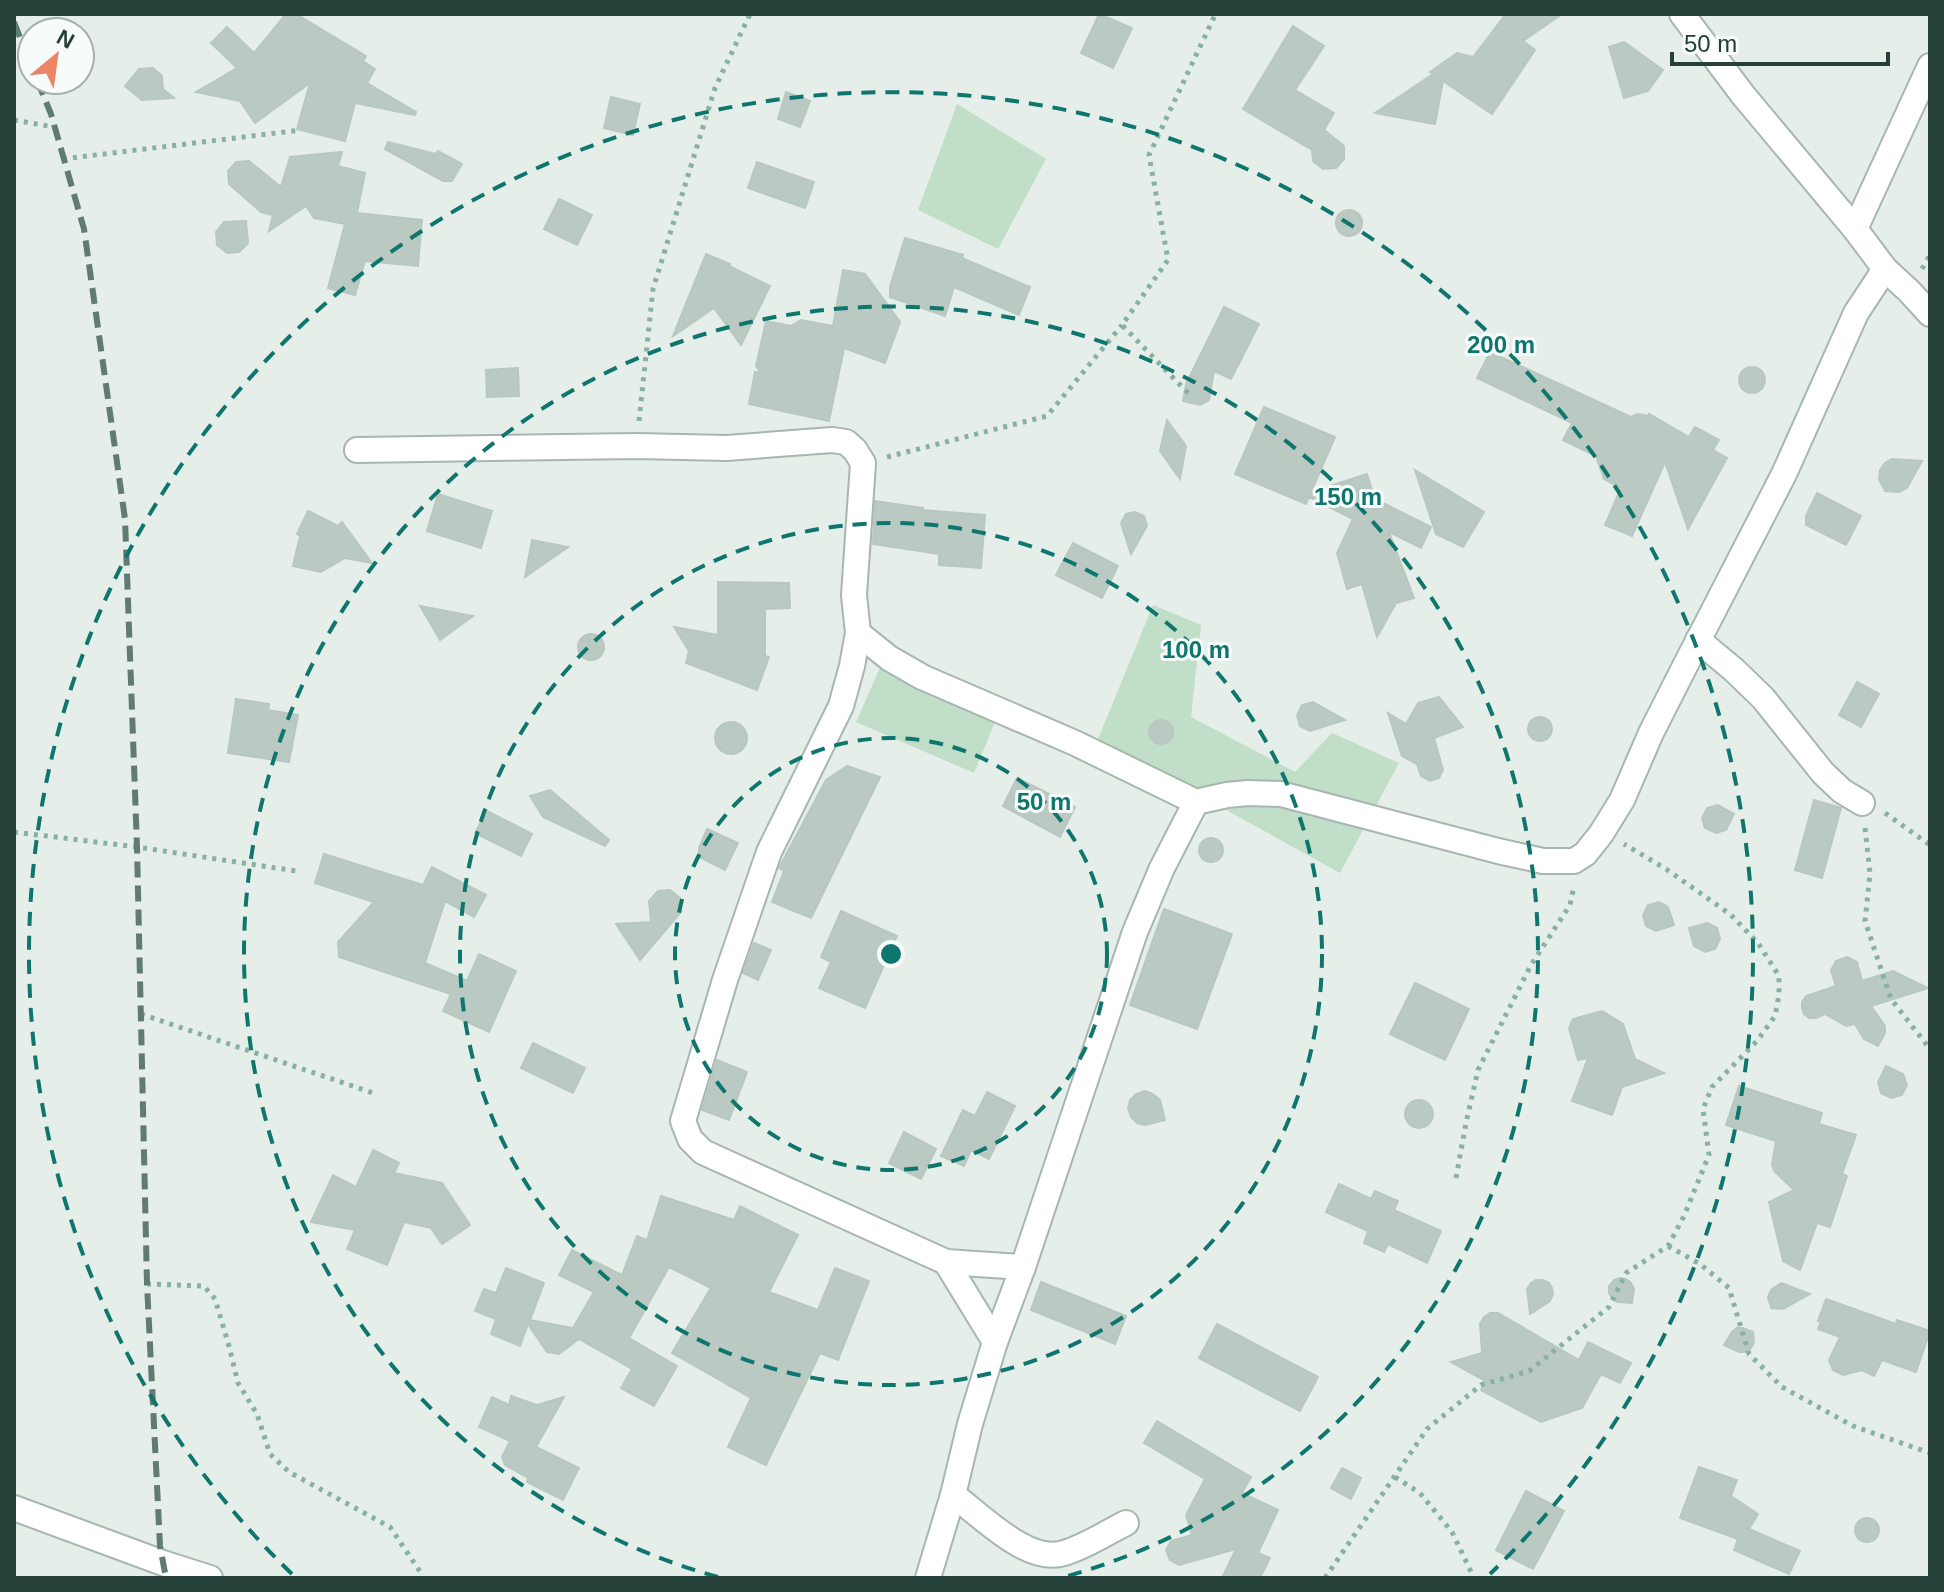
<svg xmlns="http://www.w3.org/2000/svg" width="1944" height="1592" viewBox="0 0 1944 1592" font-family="Arial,sans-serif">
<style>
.green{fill:#c0dec8}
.building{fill:#bbc9c3;stroke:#b8c8c1;stroke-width:2}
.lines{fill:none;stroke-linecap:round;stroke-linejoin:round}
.minor-casing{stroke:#a8b6b1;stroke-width:28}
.path{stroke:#88b0a3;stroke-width:5;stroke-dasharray:4 6;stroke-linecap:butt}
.minor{stroke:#fff;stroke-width:24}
.rail{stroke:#607b73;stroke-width:6;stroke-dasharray:16 8;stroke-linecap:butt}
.ring{fill:none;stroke:#0f766e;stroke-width:4;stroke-dasharray:14 10}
.centre{fill:#0f766e;stroke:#f7fbf9;stroke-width:4}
.ring-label{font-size:24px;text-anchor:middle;font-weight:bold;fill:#0f766e;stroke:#f7fbf9;stroke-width:6;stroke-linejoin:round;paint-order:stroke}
</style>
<rect width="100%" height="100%" fill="#e6eeea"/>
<!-- green -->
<g class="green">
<polygon points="957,104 1046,159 998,249 918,210"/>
<polygon points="1153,605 1201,625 1191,717 1295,772 1332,733 1399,763 1340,873 1098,739"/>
<polygon points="883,661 1000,710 974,773 856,722"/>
</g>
<!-- building -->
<g class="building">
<polygon points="286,14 296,14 366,56 363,61 375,69 367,83 416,112 415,115 355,103 345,141 297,129 310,83 255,123 240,101 196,92 237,68 211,43 227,27 254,53"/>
<polygon points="1099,14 1132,28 1113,68 1081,53"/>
<polygon points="1506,14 1562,14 1523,41 1535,50 1492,114 1443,81 1435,124 1375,113 1433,74 1430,72 1457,53 1473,57"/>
<polygon points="1293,26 1324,46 1295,90 1334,113 1324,130 1344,146 1344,159 1336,168 1323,169 1313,161 1312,150 1243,109"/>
<polygon points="1624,42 1663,70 1648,91 1624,98 1609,47"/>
<polygon points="153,68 162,76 163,89 174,98 142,100 125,86 139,69"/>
<polygon points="786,92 810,101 800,127 778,119"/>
<polygon points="611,97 640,104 633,135 604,128"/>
<polygon points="388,142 436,154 438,151 462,164 452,181 443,181 385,149"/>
<polygon points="342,152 338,166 365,173 357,213 422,220 418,266 365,261 355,295 328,288 345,224 314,218 306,206 269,231 273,215 261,212 229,184 228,171 236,162 249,161 281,187 290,157"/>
<polygon points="757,162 814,182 805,208 748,188"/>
<polygon points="559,199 592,215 577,245 544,229"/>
<circle cx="1349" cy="223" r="13"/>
<polygon points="246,221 248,243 239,252 227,253 217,245 216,232 224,222"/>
<polygon points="905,238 963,255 962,258 1030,287 1019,315 954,287 945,316 890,297 890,287"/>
<polygon points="706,254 730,264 729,266 770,286 741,345 714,308 673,336"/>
<polygon points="843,270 865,274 900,322 885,363 844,348 829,421 749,404 755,372 761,373 756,366 766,321 791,326 801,320 833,326"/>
<polygon points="1224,307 1259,324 1231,379 1214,371 1209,400 1200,405 1183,401 1186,384"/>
<polygon points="1490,352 1631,417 1638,414 1649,416 1649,414 1689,437 1695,427 1719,440 1713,450 1727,458 1688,529 1665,462 1632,536 1605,525 1621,488 1604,479 1596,456 1563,440 1572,423 1477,378"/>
<circle cx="1752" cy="380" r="13"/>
<polygon points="518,368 519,396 487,397 486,370"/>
<polygon points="1264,407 1335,437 1311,492 1367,474 1375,499 1431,527 1421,548 1389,532 1414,598 1396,603 1377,637 1362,584 1347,589 1337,553 1353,519 1309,497 1306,504 1235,474"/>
<polygon points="1167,420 1186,446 1180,479 1160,451"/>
<polygon points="1892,459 1922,461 1907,488 1899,492 1885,491 1879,479 1880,470 1885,463"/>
<polygon points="1415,470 1484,512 1463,547 1436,534"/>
<polygon points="1817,493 1861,516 1846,545 1806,525 1806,516"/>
<polygon points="438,494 492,511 481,548 427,531"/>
<polygon points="875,501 923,508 922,510 985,515 981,568 939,565 939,554 873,544"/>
<polygon points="308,511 338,526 342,522 372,563 345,558 321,572 293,566 300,536 297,534"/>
<polygon points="1135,512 1144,516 1147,526 1131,554 1121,523 1126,514"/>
<polygon points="532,540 568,547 525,577"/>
<polygon points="1073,543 1118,566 1102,598 1056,575"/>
<polygon points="718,582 789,583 790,608 765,609 765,656 769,657 757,690 686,663 689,651 674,627 718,635"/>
<polygon points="420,606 473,616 440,640"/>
<circle cx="591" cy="647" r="13"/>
<polygon points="1857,682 1879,694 1861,727 1839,715"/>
<polygon points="1439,697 1463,727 1434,738 1443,770 1439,778 1430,781 1421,776 1417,764 1402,756 1388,713 1406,724 1418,703"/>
<polygon points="236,699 269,704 268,710 298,715 289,762 228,753"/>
<polygon points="1313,702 1345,720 1310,731 1300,726 1297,715 1302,705"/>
<circle cx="1540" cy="729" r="12"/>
<circle cx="1161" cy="732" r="12"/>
<circle cx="731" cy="738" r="16"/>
<polygon points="847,766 880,777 811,918 772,902 784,871 779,868 826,780"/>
<polygon points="1017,778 1075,807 1060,837 1003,806"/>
<polygon points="550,790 609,840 605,846 543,817 530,796"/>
<polygon points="1814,800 1841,808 1822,878 1795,870"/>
<polygon points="1718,805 1734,814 1726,830 1716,833 1705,828 1702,818 1707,808"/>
<polygon points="487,811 532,834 521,856 475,833"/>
<polygon points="707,829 738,843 725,870 699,857 699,848"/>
<circle cx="1211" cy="850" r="12"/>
<polygon points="324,854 423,885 432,867 486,895 474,917 445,901 425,963 467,981 479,954 516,971 489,1032 443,1011 451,994 339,957 338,942 374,902 315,883"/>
<polygon points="670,890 680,898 681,912 640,960 616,924 651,922 649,901 658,891"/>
<polygon points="1659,902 1668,907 1674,925 1656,931 1646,926 1643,915 1648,905"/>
<polygon points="1164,909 1232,934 1197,1029 1130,1005"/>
<polygon points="841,911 897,936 865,1008 819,988 831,962 821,957"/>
<polygon points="1707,923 1717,928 1720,939 1715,949 1705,952 1694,946 1689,928"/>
<polygon points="754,943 771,950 758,980 743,973"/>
<polygon points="1847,957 1857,962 1862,981 1893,971 1928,988 1871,1006 1885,1026 1885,1033 1878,1046 1864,1039 1855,1024 1846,1026 1825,1014 1816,1018 1809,1018 1804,1014 1802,1008 1802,1002 1806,996 1836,986 1831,970 1836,961"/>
<polygon points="1415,983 1469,1009 1445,1060 1390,1034"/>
<polygon points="1602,1011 1623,1024 1635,1059 1664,1073 1622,1087 1612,1115 1572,1101 1588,1058 1578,1060 1569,1028 1573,1019"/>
<polygon points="533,1043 585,1068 573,1093 521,1068"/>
<polygon points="717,1060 747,1072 729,1120 702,1110"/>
<polygon points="1886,1066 1903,1074 1907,1085 1902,1095 1891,1098 1881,1093 1878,1082"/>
<polygon points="1739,1086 1822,1113 1819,1124 1856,1135 1842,1174 1847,1176 1830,1227 1817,1223 1800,1270 1783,1261 1769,1202 1794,1190 1774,1171 1772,1164 1776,1141 1726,1125"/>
<polygon points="1145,1091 1153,1094 1160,1100 1165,1120 1145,1125 1137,1123 1131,1117 1128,1109 1130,1100 1136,1094"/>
<polygon points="987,1092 1015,1106 989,1159 971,1150 964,1166 941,1156 963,1110 975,1116"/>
<circle cx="1419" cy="1114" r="14"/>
<polygon points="904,1132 936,1149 921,1179 889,1163"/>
<polygon points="373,1150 399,1163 394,1173 442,1183 470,1225 442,1244 431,1228 404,1222 387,1265 347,1249 355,1230 311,1222 333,1175 356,1187"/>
<polygon points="1339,1184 1371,1199 1375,1191 1398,1201 1394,1210 1441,1231 1427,1263 1388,1244 1384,1252 1364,1243 1368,1231 1326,1212"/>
<polygon points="661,1196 734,1220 740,1206 798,1235 769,1292 818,1310 835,1268 869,1281 838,1360 820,1353 766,1465 728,1447 751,1398 672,1353 711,1288 669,1267 629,1338 677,1366 654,1406 621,1388 632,1369 579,1339 559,1354 547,1352 528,1324 520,1346 491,1334 496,1319 475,1311 484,1289 496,1293 506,1268 544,1283 530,1320 573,1328 594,1292 559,1275 572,1250 622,1275 637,1236 647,1240"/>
<polygon points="1619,1278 1626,1279 1631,1283 1634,1289 1632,1303 1617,1302 1612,1298 1609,1293 1609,1286 1614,1280"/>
<polygon points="1536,1280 1543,1280 1549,1283 1552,1288 1553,1294 1550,1301 1530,1314 1527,1289 1531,1283"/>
<polygon points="1041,1282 1126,1316 1115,1344 1031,1310"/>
<polygon points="1781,1283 1810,1294 1783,1309 1771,1308 1768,1297 1771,1290"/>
<polygon points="1826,1299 1896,1324 1897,1320 1930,1331 1916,1372 1882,1360 1874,1376 1862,1370 1843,1375 1833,1370 1829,1360 1840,1337 1818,1329 1821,1322 1818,1321"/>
<polygon points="1490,1313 1498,1313 1579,1360 1588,1342 1631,1363 1620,1383 1601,1374 1582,1408 1541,1422 1481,1390 1485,1381 1451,1362 1482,1353 1480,1324 1484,1317"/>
<polygon points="1217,1324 1318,1377 1300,1411 1199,1358"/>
<polygon points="1737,1328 1743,1328 1753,1332 1754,1342 1751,1348 1745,1352 1739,1352 1724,1345 1732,1332"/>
<polygon points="511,1396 537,1405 564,1397 536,1447 579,1468 563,1500 527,1482 528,1478 505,1465 502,1457 510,1441 479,1427 492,1397 509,1405"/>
<polygon points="1157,1421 1251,1477 1242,1493 1278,1510 1258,1553 1270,1558 1260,1578 1222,1578 1236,1549 1179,1565 1170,1560 1166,1550 1171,1541 1192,1535 1186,1515 1205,1479 1144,1443"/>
<polygon points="1699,1467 1737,1480 1731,1496 1758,1514 1749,1529 1800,1551 1789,1574 1734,1550 1738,1539 1680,1518"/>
<polygon points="1342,1468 1361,1478 1351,1499 1331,1488"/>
<polygon points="1526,1491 1564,1511 1533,1569 1496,1550"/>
<circle cx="1867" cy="1530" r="12"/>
</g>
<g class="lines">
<!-- minor casing -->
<g class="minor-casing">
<g id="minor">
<polyline points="1682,14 1743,95 1855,229 1885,269 1909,291 1930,314"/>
<polyline points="1855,229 1930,66"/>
<polyline points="357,450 636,446 727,448 832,440 846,442 855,450 863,463 854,595 858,633 852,666 841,706 769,852 725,980 683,1121 690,1139 703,1152 946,1262 1023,1267"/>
<polyline points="858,633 889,658 922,677 1075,743 1196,802 1227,795 1248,793 1281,794 1498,851 1543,861 1574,861 1585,854 1601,834 1622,800 1651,733 1685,666 1784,474 1856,313 1885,269"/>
<polyline points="1698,640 1734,670 1763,698 1823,773 1842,791 1862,803"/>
<polyline points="946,1262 995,1342"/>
<path d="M953 1495C981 1515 1028 1565 1064 1553 1085 1547 1106 1533 1126 1523"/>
<polyline points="14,1508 163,1563 210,1578"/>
<polyline points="928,1578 953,1495 970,1424 995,1342 1023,1267 1135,932 1162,868 1196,802"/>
</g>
</g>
<!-- path -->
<g class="path">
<polyline points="14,120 54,127"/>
<polyline points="63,159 301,130"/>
<polyline points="1922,269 1930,255"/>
<polyline points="1188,393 1122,325 1168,260 1149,155 1215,15 1213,14"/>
<polyline points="639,421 653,289 715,88 750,14"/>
<polyline points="887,457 1047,416 1122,325"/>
<polyline points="1885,813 1930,845"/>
<polyline points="1865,828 1870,873 1865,921 1891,999 1930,1049"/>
<polyline points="14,832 137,847 296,871"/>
<polyline points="141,1014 376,1094"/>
<polyline points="1456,1178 1466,1123 1478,1070 1531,965 1570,905 1574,886"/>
<polyline points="1668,1246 1700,1264 1729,1288 1749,1354 1782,1387 1853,1426 1930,1453"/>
<polyline points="147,1284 204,1286 215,1299 229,1346 238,1383 257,1414 270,1454 289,1472 390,1527 421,1573"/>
<polyline points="1395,1477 1420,1493 1452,1532 1474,1578"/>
<polyline points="1325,1578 1427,1429 1481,1385 1529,1371 1609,1307 1626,1273 1668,1246 1684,1216 1709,1155 1703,1109 1712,1087 1757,1041 1775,1016 1779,995 1779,976 1758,943 1731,915 1713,902 1666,869 1624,844"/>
</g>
<!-- minor -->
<use href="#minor" class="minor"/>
<!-- rail -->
<g class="rail">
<polyline points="14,22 32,68"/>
<polyline points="37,80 51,114 84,229 125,519 137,847 147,1284 160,1546 166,1578"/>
</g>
</g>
<!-- distance rings -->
<g class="ring">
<circle cx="891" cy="954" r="216"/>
<circle cx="891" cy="954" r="431"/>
<path d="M718 1577A647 647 0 1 1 1064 1577"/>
<path d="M292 1574A862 862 0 1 1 1490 1574"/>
</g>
<circle cx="891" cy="954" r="12" class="centre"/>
<g class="ring-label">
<text x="1501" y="353">200 m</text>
<text x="1348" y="505">150 m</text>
<text x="1196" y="658">100 m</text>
<text x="1044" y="810">50 m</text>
</g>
<!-- border -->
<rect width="1944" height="1592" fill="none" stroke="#254038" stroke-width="32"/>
<!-- north arrow -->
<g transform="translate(56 56) rotate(29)"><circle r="38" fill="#f7fbf9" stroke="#a3b0ac" stroke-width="2"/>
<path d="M0-6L14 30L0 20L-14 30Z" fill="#ec8566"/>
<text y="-12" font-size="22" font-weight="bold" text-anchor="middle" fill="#254038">N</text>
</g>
<!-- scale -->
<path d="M1672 52v12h216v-12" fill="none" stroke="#254038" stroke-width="4"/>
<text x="1684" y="52" font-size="24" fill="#254038" stroke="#f7fbf9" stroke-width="6" paint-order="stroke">50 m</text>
</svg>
